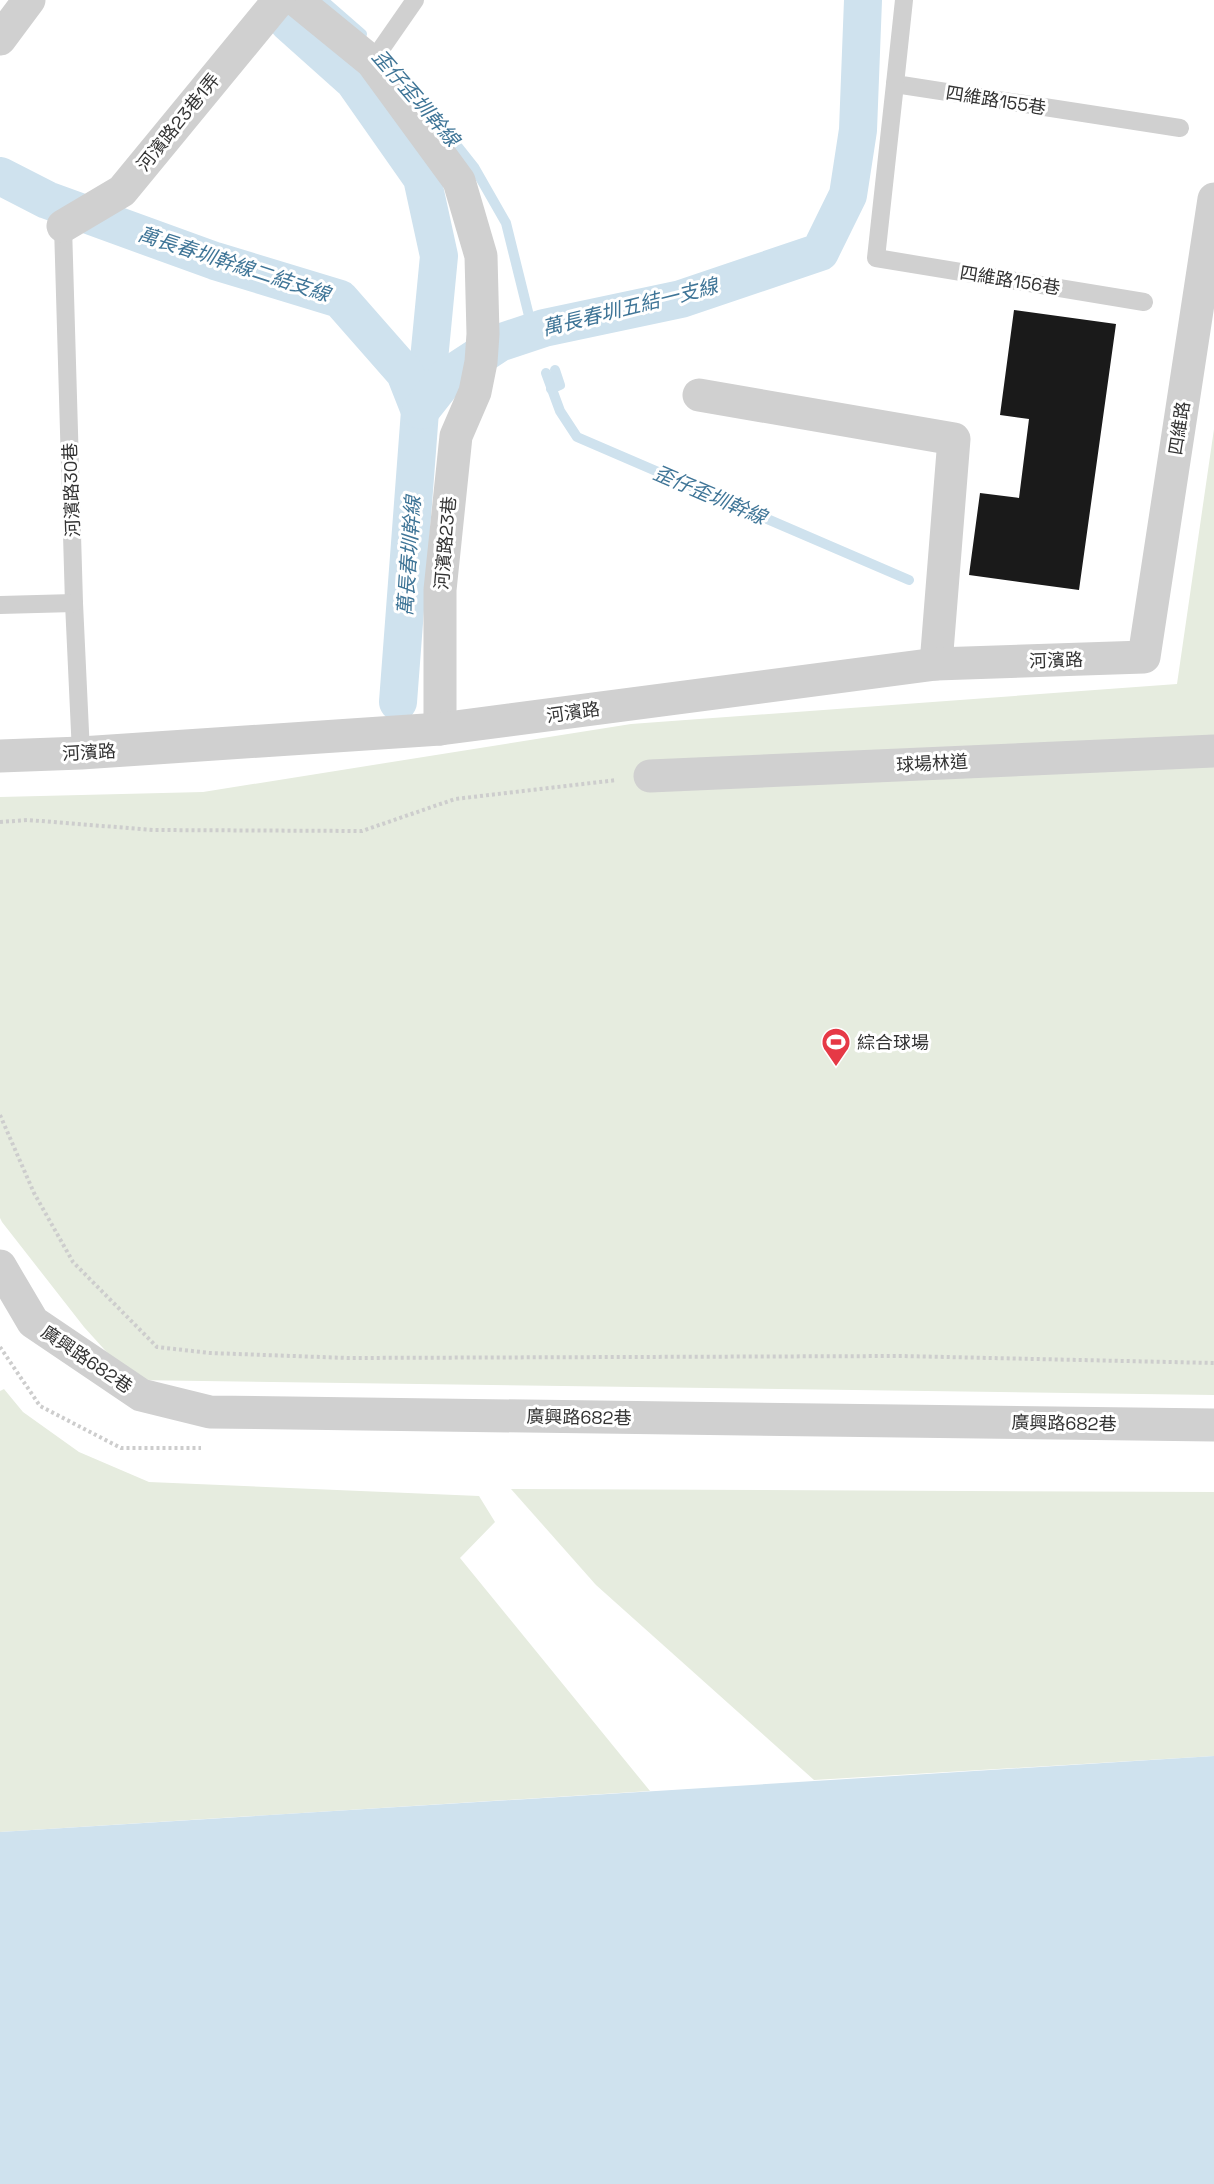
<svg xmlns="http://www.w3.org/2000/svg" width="1214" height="2184" viewBox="0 0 1214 2184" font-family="'Space Grotesk','Noto Sans TC',sans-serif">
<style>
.green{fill:#e6ecdf}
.water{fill:#cfe2ee}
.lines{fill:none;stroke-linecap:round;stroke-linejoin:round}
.stream{stroke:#cfe2ee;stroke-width:10}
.canal{stroke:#cfe2ee;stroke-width:38}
.building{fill:#1a1a1a}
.path{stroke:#cdcdcd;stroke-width:4;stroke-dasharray:3 3;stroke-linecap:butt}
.lane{stroke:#d0d0d0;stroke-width:18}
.street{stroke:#d0d0d0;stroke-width:33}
.labels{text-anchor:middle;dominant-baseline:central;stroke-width:6;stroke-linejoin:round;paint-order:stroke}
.street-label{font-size:18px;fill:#333;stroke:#fff}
.poi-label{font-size:18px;fill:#333;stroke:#fff;text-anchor:start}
.water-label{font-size:20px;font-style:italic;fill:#3f7597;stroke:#fff}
</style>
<rect width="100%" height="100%" fill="#fff"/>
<!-- green -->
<g class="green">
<polygon points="1214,429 1214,1395 132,1380 84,1327 2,1222 0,1218 0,797 203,792 631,724 1177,684"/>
<polygon points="4,1389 23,1412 79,1452 149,1482 479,1496 495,1522 460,1558 650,1791 0,1832 0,1391"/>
<polygon points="511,1489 1214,1492 1214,1756 814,1780 596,1585"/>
</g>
<!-- water -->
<polygon class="water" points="1214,1756 1214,2184 0,2184 0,1832"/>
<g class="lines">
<!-- stream -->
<g class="stream">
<polyline points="323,0 362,34"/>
<polyline points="402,76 474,167 506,223 536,344"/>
<polyline points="544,328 547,341"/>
<polyline points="546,373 560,411 577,437 909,580"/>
<polyline points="551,389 560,385 555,370"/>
</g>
<!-- canal -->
<g class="canal">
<polyline points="288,22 354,81 422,178 439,256 428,370 420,411 398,702"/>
<polyline points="0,176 47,200 215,261 340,299 405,373 420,411"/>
<polyline points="421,410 447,377 499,343 544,328 681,299 820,252 848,195 858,130 863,0"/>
</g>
</g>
<!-- building -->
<polygon class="building" points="1014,310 1116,324 1079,590 969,575 980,493 1019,498 1029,419 1000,415"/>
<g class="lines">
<!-- path -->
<g class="path">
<polyline points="0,822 28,820 153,830 362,831 455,799 617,780"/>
<polyline points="0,1115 34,1193 73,1262 157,1347 210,1353 348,1358 902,1356 1214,1363"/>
<polyline points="0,1347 40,1406 121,1448 201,1448"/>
</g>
<!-- lane -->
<g class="lane">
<polyline points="904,0 895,84 1180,128"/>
<polyline points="372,62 415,0"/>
<polyline points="895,84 876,258 1144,302"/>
<polyline points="63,226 74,603 81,753"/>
<polyline points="0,605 74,603"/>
</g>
<!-- street -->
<g class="street">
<polyline points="296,0 372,62 459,181 481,256 483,334 481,362 475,392 456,436 440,590 440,729"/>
<polyline points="0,39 29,0"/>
<polyline points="63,226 122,191 279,0"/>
<polyline points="699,395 954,439 936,664"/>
<polyline points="0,756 81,753 440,729 936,664 1144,657 1214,199"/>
<polyline points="650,776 1214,751"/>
<polyline points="0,1266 33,1322 141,1395 210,1412 1214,1425"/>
</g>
</g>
<!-- icons -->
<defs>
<g id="stadium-pin" transform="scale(1.5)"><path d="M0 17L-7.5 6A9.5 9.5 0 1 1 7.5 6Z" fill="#e63946" stroke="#fff"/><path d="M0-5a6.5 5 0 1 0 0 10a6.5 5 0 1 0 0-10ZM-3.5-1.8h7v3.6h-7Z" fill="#fff"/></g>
</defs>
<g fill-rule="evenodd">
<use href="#stadium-pin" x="836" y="1042"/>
</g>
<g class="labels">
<!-- street labels -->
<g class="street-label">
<text transform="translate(996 100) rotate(9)">四維路155巷</text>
<text transform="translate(178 122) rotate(-51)">河濱路23巷1弄</text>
<text transform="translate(1010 280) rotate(9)">四維路156巷</text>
<text transform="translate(1179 428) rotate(-81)">四維路</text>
<text transform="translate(71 490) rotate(-92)">河濱路30巷</text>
<text transform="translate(445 543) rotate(-85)">河濱路23巷</text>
<text transform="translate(1056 660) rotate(-2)">河濱路</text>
<text transform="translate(573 712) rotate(-8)">河濱路</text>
<text transform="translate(89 752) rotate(-3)">河濱路</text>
<text transform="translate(932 763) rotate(-3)">球場林道</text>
<text transform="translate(87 1359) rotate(34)">廣興路682巷</text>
<text transform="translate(579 1417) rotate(1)">廣興路682巷</text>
<text transform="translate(1064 1423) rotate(1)">廣興路682巷</text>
</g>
<!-- poi labels -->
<g class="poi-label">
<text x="857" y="1042">綜合球場</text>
</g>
<!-- water labels -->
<g class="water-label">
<text transform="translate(416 98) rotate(49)">歪仔歪圳幹線</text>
<text transform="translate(234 264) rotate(18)">萬長春圳幹線二結支線</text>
<text transform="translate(630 307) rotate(-14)">萬長春圳五結一支線</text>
<text transform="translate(710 495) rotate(23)">歪仔歪圳幹線</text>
<text transform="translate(409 556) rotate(-86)">萬長春圳幹線</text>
</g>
</g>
</svg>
